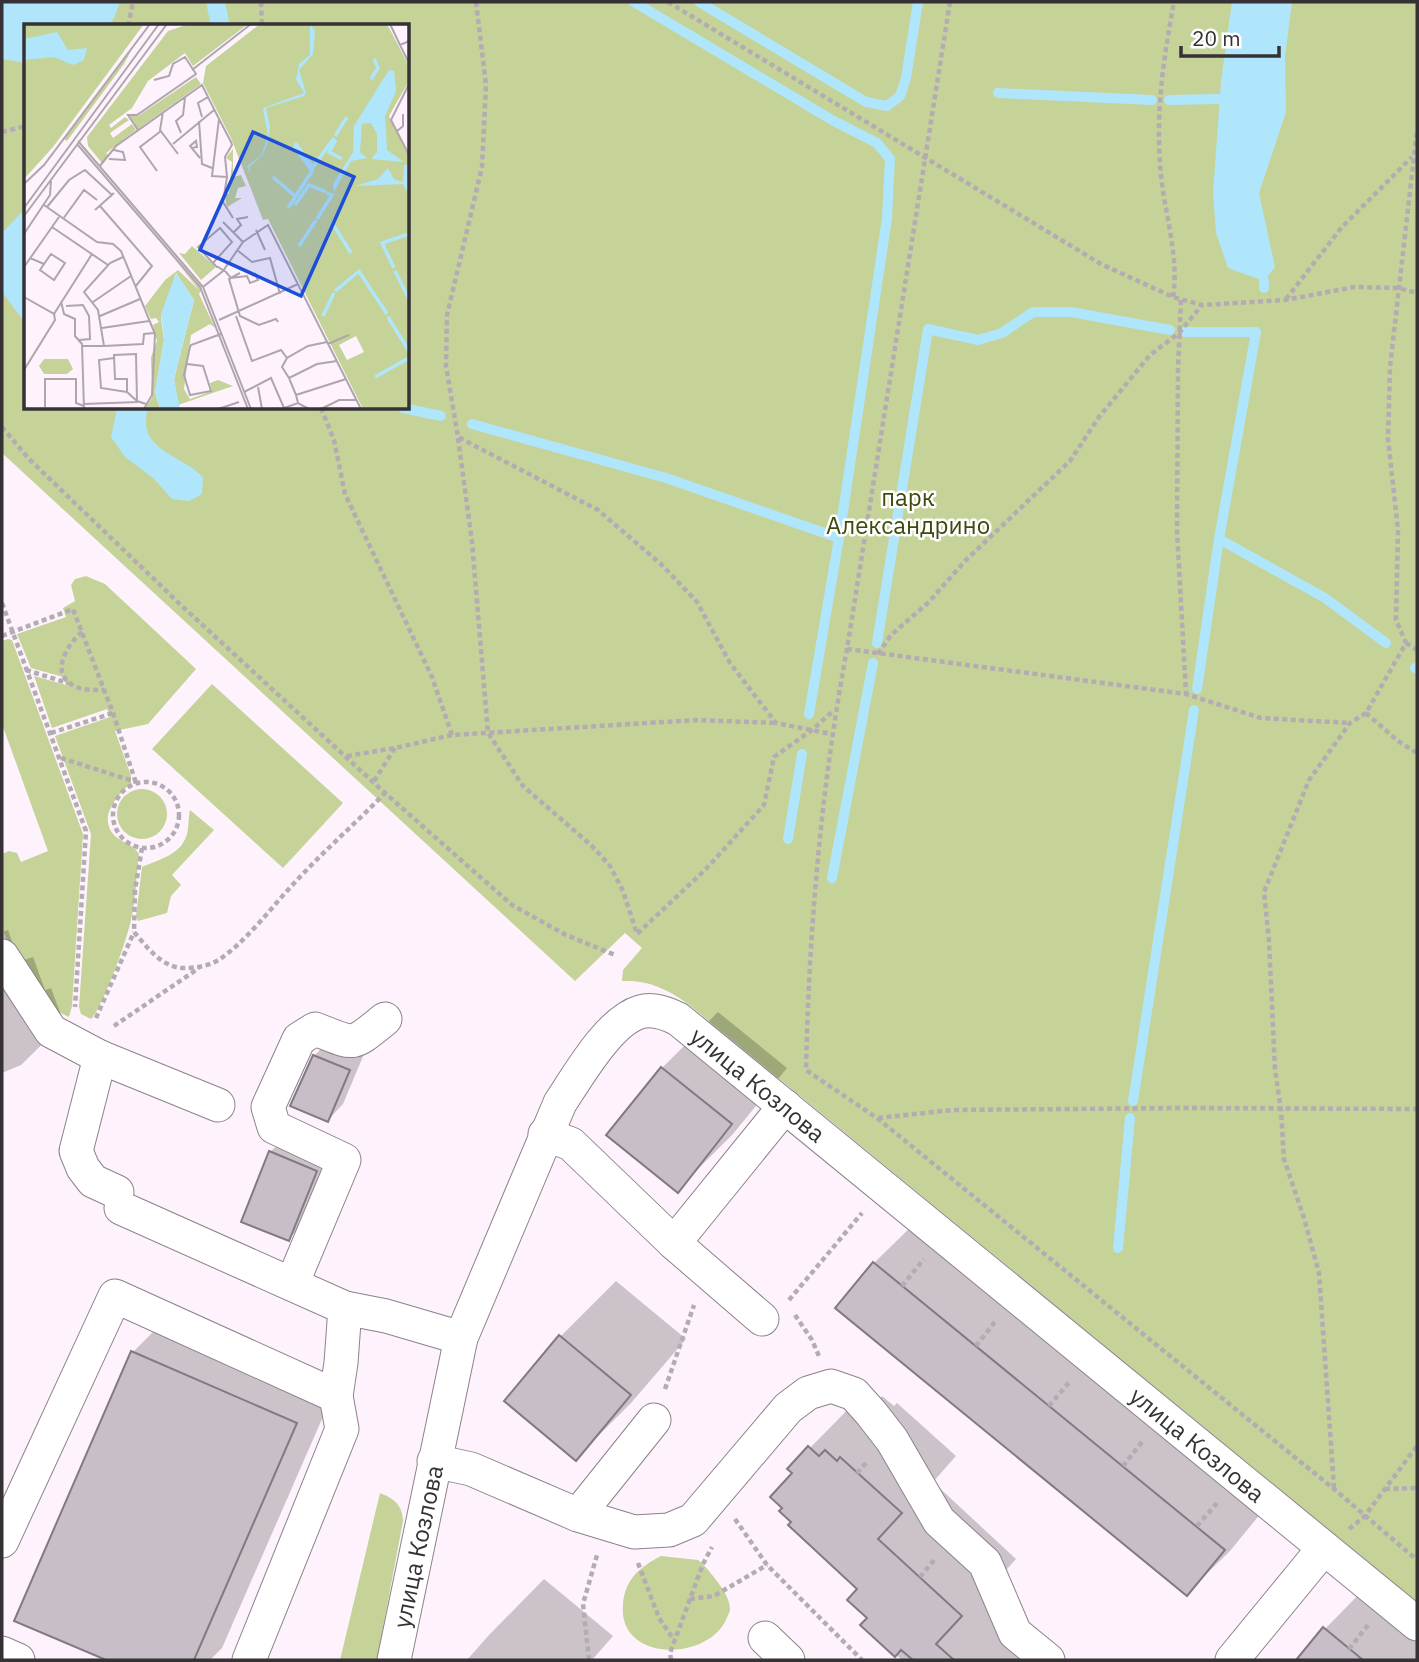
<svg xmlns="http://www.w3.org/2000/svg" width="1419" height="1662" viewBox="0 0 1419 1662" font-family="'IBM Plex Sans',sans-serif">
<style>
.green{fill:#c5d298;fill-rule:evenodd}
.water{fill:#b0e6fc}
.shadow{fill:#0003}
.lines{fill:none;stroke-linecap:round;stroke-linejoin:round}
.stream{stroke:#b0e6fc;stroke-width:10}
.building{fill:#c8bec7;stroke:#837982;stroke-width:2}
.minor-casing{stroke:#8c828b;stroke-width:35}
.path{stroke:#b4acb3;stroke-width:4.5;stroke-dasharray:5 3.5;stroke-linecap:butt}
.minor{stroke:#fff;stroke-width:33}
.labels{text-anchor:middle;dominant-baseline:central;stroke-width:5;stroke-linejoin:round;paint-order:stroke}
.park-label{font-size:24px;fill:#3f490c;stroke:#fff}
.street-label{font-size:24px;fill:#353134;stroke:#fff}
.inset-river{fill:none;stroke:#b0e6fc;stroke-width:3.5}
.inset-road{fill:none;stroke:#aea5ad;stroke-width:2}
.view{fill:#1d4ed8;fill-opacity:0.15;stroke:#1d4ed8;stroke-width:3.5}
.inset-edge{fill:none;stroke:#353134;stroke-width:3.5}
</style>
<rect width="100%" height="100%" fill="#fef3fd"/>
<!-- green -->
<g class="green">
<path d="M2 2H1417V1602L688 1004C666 988 648 980 622 981L623 970 642 948 625 933 575 981 2 453ZM26 26H408V408H26Z"/>
<path d="M86 576 105 584 196 669 148 724 115 731 131 776V783C117 796 96 818 116 837 124 843 134 845 139 854 136 877 136 902 130 924 126 942 102 1009 91 1019L81 1014 79 1007 91 834 55 736 110 717 107 709 52 728 34 676 66 685 63 677 31 668 17 634 66 617 63 608 75 601 71 585 75 579Z"/>
<polygon points="8,639 12,640 83,834 72,1006 69,1017 50,1008 9,946 2,928 2,854 9,851 17,853 21,862 48,851 2,724 2,641"/>
<polygon points="212,684 343,803 283,868 152,749"/>
<circle cx="142" cy="814" r="25"/>
<path d="M190 810 214 830 172 875 181 885 171 896 167 913 138 921 136 916 142 867C160 859 181 855 187 834 189 827 188 818 190 810Z"/>
<path d="M380 1493C395 1499 402 1505 403 1521L377 1660H340Z"/>
<path d="M661 1556 698 1560 703 1564C712 1575 731 1595 730 1610 729 1614 727 1617 726 1620 706 1662 617 1662 623 1604 625 1579 640 1567 661 1556Z"/>
</g>
<!-- water -->
<g class="water">
<polygon points="2,2 120,2 114,18 108,26 26,26 26,63 2,59"/>
<polygon points="206,2 225,2 230,26 211,26"/>
<polygon points="1232,2 1292,2 1285,56 1286,112 1259,193 1275,267 1264,281 1228,268 1216,233 1213,193 1221,81"/>
<polygon points="26,211 26,324 2,292 2,233 20,214"/>
<path d="M117 408H148C136 450 179 453 203 477L202 494 189 501 172 499 153 478 125 457 111 437Z"/>
</g>
<!-- shadow -->
<g class="shadow">
<polygon points="8,930 19,962 33,957 45,990 51,988 64,1023 21,1065 2,1073 2,932"/>
<polygon points="718,1012 787,1068 733,1134 677,1190 662,1068"/>
<polygon points="330,1040 364,1054 343,1104 328,1120 314,1056"/>
<polygon points="286,1137 331,1156 304,1223 289,1239 270,1152"/>
<polygon points="917,1221 1266,1507 1230,1551 1187,1593 874,1263"/>
<polygon points="616,1281 686,1339 631,1403 575,1459 561,1336"/>
<polygon points="175,1310 339,1380 222,1648 210,1660 110,1660 16,1620 133,1352"/>
<polygon points="865,1392 876,1402 882,1396 894,1406 897,1403 956,1456 933,1482 1016,1559 991,1587 1050,1641 1034,1660 902,1660 863,1625 869,1618 860,1589 794,1522 795,1473 810,1448"/>
<polygon points="544,1579 613,1636 592,1660 467,1660 489,1635"/>
<polygon points="1367,1586 1417,1628 1417,1660 1298,1660 1325,1629"/>
</g>
<g class="lines">
<!-- stream -->
<g class="stream">
<polyline points="634,2 832,120 877,143 890,159 887,218 839,538 809,714"/>
<polyline points="699,2 866,102 887,106 900,96 906,78 918,2"/>
<polyline points="998,93 1152,100"/>
<polyline points="1169,100 1219,99"/>
<polyline points="1264,281 1264,288"/>
<polyline points="1185,332 1256,332 1219,539 1197,689"/>
<polyline points="403,408 441,416"/>
<polyline points="472,424 666,478 839,538"/>
<polyline points="1219,539 1325,598 1386,643"/>
<polyline points="877,643 928,329 978,340 1002,333 1033,312 1071,312 1170,330"/>
<polyline points="1415,668 1417,669"/>
<polyline points="788,839 802,754"/>
<polyline points="832,878 873,663"/>
<polyline points="1133,1101 1194,710"/>
<polyline points="1118,1248 1130,1118"/>
</g>
</g>
<!-- building -->
<g class="building">
<polygon points="313,1055 350,1070 328,1122 290,1106"/>
<polygon points="661,1067 732,1124 678,1193 606,1135"/>
<polygon points="269,1151 317,1171 289,1241 241,1222"/>
<polygon points="873,1262 1225,1550 1187,1596 835,1308"/>
<polygon points="559,1335 631,1395 576,1461 504,1401"/>
<polygon points="131,1351 297,1423 194,1660 106,1660 14,1621"/>
<polygon points="808,1446 819,1456 825,1450 837,1461 840,1457 902,1513 878,1539 962,1616 936,1644 954,1660 913,1660 901,1650 895,1657 860,1625 867,1618 847,1600 857,1589 788,1525 791,1522 779,1511 782,1508 770,1497 792,1473 787,1469"/>
<polygon points="1323,1627 1363,1660 1296,1660"/>
</g>
<g class="lines">
<!-- minor casing -->
<g class="minor-casing">
<g id="minor">
<polyline points="2,956 51,1031 100,1057 218,1105"/>
<polyline points="100,1057 76,1151 83,1168 93,1181 117,1192"/>
<polyline points="545,1134 571,1144 674,1243 762,1319"/>
<polyline points="121,1208 345,1308 386,1316 461,1338"/>
<polyline points="674,1243 785,1106"/>
<path d="M292 1284 344 1160 274 1127 268 1107 299 1039 315 1029C357 1045 350 1047 385 1019"/>
<polyline points="336,1396 341,1363 345,1308"/>
<polyline points="434,1461 471,1469 578,1515 634,1532 669,1530 693,1520 788,1408 808,1393 831,1386 854,1394 871,1413 892,1440 939,1521 985,1563 1015,1633 1048,1660"/>
<polyline points="578,1515 654,1420"/>
<polyline points="2,1541 115,1296 336,1396 342,1429 249,1660"/>
<polyline points="765,1638 788,1660"/>
<polyline points="2,1653 18,1660"/>
<path id="s1" d="M394 1660 461 1338 560 1103C578 1076 609 1021 640 1012 653 1008 666 1013 678 1019L1417 1624"/>
<polyline points="1232,1660 1324,1548"/>
</g>
</g>
<!-- path -->
<g class="path">
<polyline points="261,2 262,26"/>
<polyline points="476,2 486,85 482,167 447,315 446,366 458,437 598,510 662,565 697,602 730,663 776,723 831,734"/>
<polyline points="668,2 1101,264 1173,297 1202,305 1285,300 1354,287 1398,288 1417,293"/>
<path d="M950 2 847 649C821 788 809 929 806 1070L877 1118 1334 1489 1417 1560"/>
<polyline points="128,26 133,2"/>
<polyline points="2,132 26,126"/>
<path d="M1173 297C1180 253 1162 207 1160 163 1156 108 1164 55 1174 2"/>
<polyline points="1286,299 1342,227 1412,157"/>
<polyline points="1181,300 1178,369 1177,531 1186,694"/>
<polyline points="321,408 334,440 345,494 432,677 452,735"/>
<polyline points="2,427 29,459 183,607 385,793 512,905 566,935 615,955"/>
<polyline points="458,438 472,542 488,733 523,786 592,846 610,866 623,891 637,934 706,869 764,805 774,757 812,730 834,710"/>
<polyline points="2,603 86,831 75,1007"/>
<path d="M82 632C69 643 50 670 71 684 81 691 93 690 104 690"/>
<polyline points="2,636 73,609 113,713 136,783"/>
<polyline points="1406,643 1417,650"/>
<polyline points="847,649 1186,694 1261,718 1350,723"/>
<polyline points="878,654 891,635 929,602 965,561 1070,461 1099,417 1150,355 1179,333 1202,305"/>
<polyline points="26,670 68,683"/>
<polyline points="1366,713 1398,741 1417,753"/>
<polyline points="51,733 113,713"/>
<polyline points="347,756 395,748 452,735 697,720 776,723"/>
<polyline points="61,758 136,782"/>
<polyline points="374,781 395,748"/>
<circle cx="146" cy="815" r="33"/>
<path d="M142 848 135 890 134 932C147 947 162 968 184 968 196 968 210 966 220 959 249 939 273 905 298 879 326 849 357 822 385 793"/>
<polyline points="96,1018 134,932"/>
<polyline points="114,1026 199,968"/>
<polyline points="878,1118 952,1110 1182,1108 1417,1109"/>
<polyline points="902,1286 924,1259"/>
<polyline points="789,1300 862,1213"/>
<polyline points="795,1315 812,1340 819,1356"/>
<polyline points="976,1346 997,1319"/>
<polyline points="665,1389 694,1305"/>
<polyline points="1049,1406 1071,1380"/>
<polyline points="1123,1466 1142,1442"/>
<polyline points="857,1473 866,1463"/>
<polyline points="1334,1488 1319,1273 1304,1218 1284,1159 1281,1110 1275,1070 1269,941 1264,892 1309,780 1350,723 1366,713 1406,643 1396,620 1398,530 1388,439 1390,367 1417,130"/>
<polyline points="1385,1489 1417,1488"/>
<polyline points="735,1519 767,1565 862,1660"/>
<polyline points="1197,1526 1217,1503"/>
<polyline points="1349,1529 1364,1517 1417,1446"/>
<polyline points="638,1563 659,1618 674,1640"/>
<polyline points="920,1577 935,1559"/>
<polyline points="690,1599 714,1596 767,1565"/>
<polyline points="1349,1649 1368,1625"/>
<polyline points="589,1660 583,1604 597,1555"/>
<polyline points="671,1660 670,1653 703,1564 712,1547"/>
</g>
<!-- minor -->
<use href="#minor" class="minor"/>
</g>
<g class="labels">
<!-- park labels -->
<g class="park-label">
<text x="908" y="497">парк<tspan x="908" dy="28">Александрино</tspan></text>
</g>
<!-- street labels -->
<g class="street-label">
<text stroke="none"><textPath href="#s1" startOffset="850">улица Козлова</textPath></text>
<text stroke="none"><textPath href="#s1" startOffset="1418">улица Козлова</textPath></text>
<text stroke="none"><textPath href="#s1" startOffset="116">улица Козлова</textPath></text>
</g>
</g>
<!-- overview -->
<g transform="translate(24 24)">
<rect width="385" height="385" fill="#fef3fd"/>
<path d="M0 0H120L29 123 0 155ZM165 0H224L169 42 161 29 124 57 108 84 85 101 87 104 101 93 105 96 86 109 89 114 108 100 112 106 82 129 85 132 78 139 64 122 63 113 144 7ZM236 0H363L385 42V57L365 92 385 133V385H339L244 195 239 196 207 114 179 59 182 42ZM332 312 340 328 323 336 315 321ZM109 23 100 40 43 117 40 115ZM172 53 177 60 114 105 106 92H114ZM209 125V153L217 151 222 162 214 164 211 174H218L203 183 200 169 205 170 208 138 202 134ZM168 222 192 243 177 256 155 229 161 230ZM152 237 177 266 175 270 191 304 186 300 167 311 160 365 166 375 188 367 186 359 194 356 209 362 154 381 150 355 170 276 152 249 137 294 140 316 131 368 136 385H121L128 374 127 333 133 317 129 301 135 298 132 294 127 295 121 282 141 256 154 246 175 266ZM20 335H44L49 345 43 350H20L15 342Z" fill="#c5d298" fill-rule="evenodd"/>
<path d="M286 0 291 7 289 30 275 46 282 69 280 72 242 84 246 103 244 118 238 132 226 142V149L223 142 237 132 244 112 239 84 280 69 272 55 275 40 286 31ZM33 8 44 26 63 24 60 36 49 41 30 33 0 36V15ZM365 46 370 47 372 67 361 92 363 126 380 138 347 135 353 128V110L347 99 338 100 336 128 343 134 327 137 310 168 309 160 329 128 330 102ZM385 140V171L379 160 331 162 354 155 364 144 370 155 379 158 380 141ZM152 249 170 276 150 355 156 385H136L131 368 140 315 137 290Z" fill="#b0e6fc"/>
<path class="inset-river" d="M347 55 354 44 350 35M311 112 323 93M312 116 305 128 318 135M271 119 289 143 310 114M249 153 271 172M271 181 285 161 302 168M264 184 288 147 270 122M293 195 308 171 303 169M309 200 327 229M275 222 292 196M370 244 358 219 385 210M334 246 363 290M371 247 385 275M311 267 334 248M299 292 310 269M364 293 385 327M351 353 385 334"/>
<path class="inset-road" d="M366 0 376 21M385 17 376 21 385 39M168 46 227 0M385 60 367 96 385 131M139 88 136 106 154 130M178 93 174 79 184 73M175 97 178 140 188 144M114 106 104 91H113L172 50 161 33 149 40 145 52 130 56M372 108 379 102V90M157 109 152 97 159 91 161 74M54 117 179 263 227 385M53 120 176 263 224 385M149 120 190 86M168 124 173 123 172 117 166 122 176 134M85 135 101 136 99 128 90 126M75 143 92 122 178 61 193 91 207 118 208 121 201 133 203 153 188 152 195 95M133 147 116 123 137 107M203 153 199 178 209 194M0 160 20 141 126 0M20 181 73 218 89 220 97 227 131 310 128 371 120 385M76 182 128 242 111 263M23 183 45 156 61 146 88 171M0 184 135 0M71 186 90 169M0 192 143 0M39 195 60 166 73 176M199 198 219 218M28 203 84 241M232 206 241 226M209 209 217 201 213 195 224 193M0 210 26 171 27 157M213 226 228 238 246 234 256 270M6 234 20 240 27 230 41 239 30 256 16 246 20 240M189 239 208 218 196 204 174 223 187 237 193 243H194L202 248 207 254 223 252 226 259 234 256 231 249M0 243 35 193M216 249 205 255 216 292 235 301 252 295 254 298M179 263 199 247 219 218 244 201 337 385M0 273 30 290 31 296 0 346M37 277 40 290 51 295V312L58 320 60 385M69 278 107 252M42 282 59 281 65 292 66 315 55 316M30 290 68 230M76 292 116 275M212 292 228 337 257 326 263 334M195 296 274 260M78 304 125 297M304 320 325 311M58 322H80L74 286 60 268 86 239 99 233M80 322 119 320 120 310 130 309M90 334 75 336 77 364 103 368M163 340 179 342 187 367 166 371 160 351 166 323 167 321 197 310M265 354 258 343 263 334 284 322 303 318M234 363 238 385M220 368 247 354 260 384 274 379 285 385M272 371 265 354 293 340 313 337M113 377 112 330 90 331 91 355H103V368L113 377 122 380M274 379 272 371 322 355M60 380 114 378M21 383V355H52V379L60 382M194 385 215 378M297 385 315 376H332"/>
<path class="view" d="M229 108 330 153 277 272 176 226Z"/>
<rect width="385" height="385" class="inset-edge"/>
</g>
<!-- border -->
<rect width="1419" height="1662" fill="none" stroke="#353134" stroke-width="7"/>
<!-- scale -->
<path d="M1181 46v10h98v-10" fill="none" stroke="#353134" stroke-width="3.5"/>
<text x="1192" y="46" font-size="21" fill="#353134" stroke="#ffffff" stroke-width="5" paint-order="stroke">20 m</text>
</svg>
